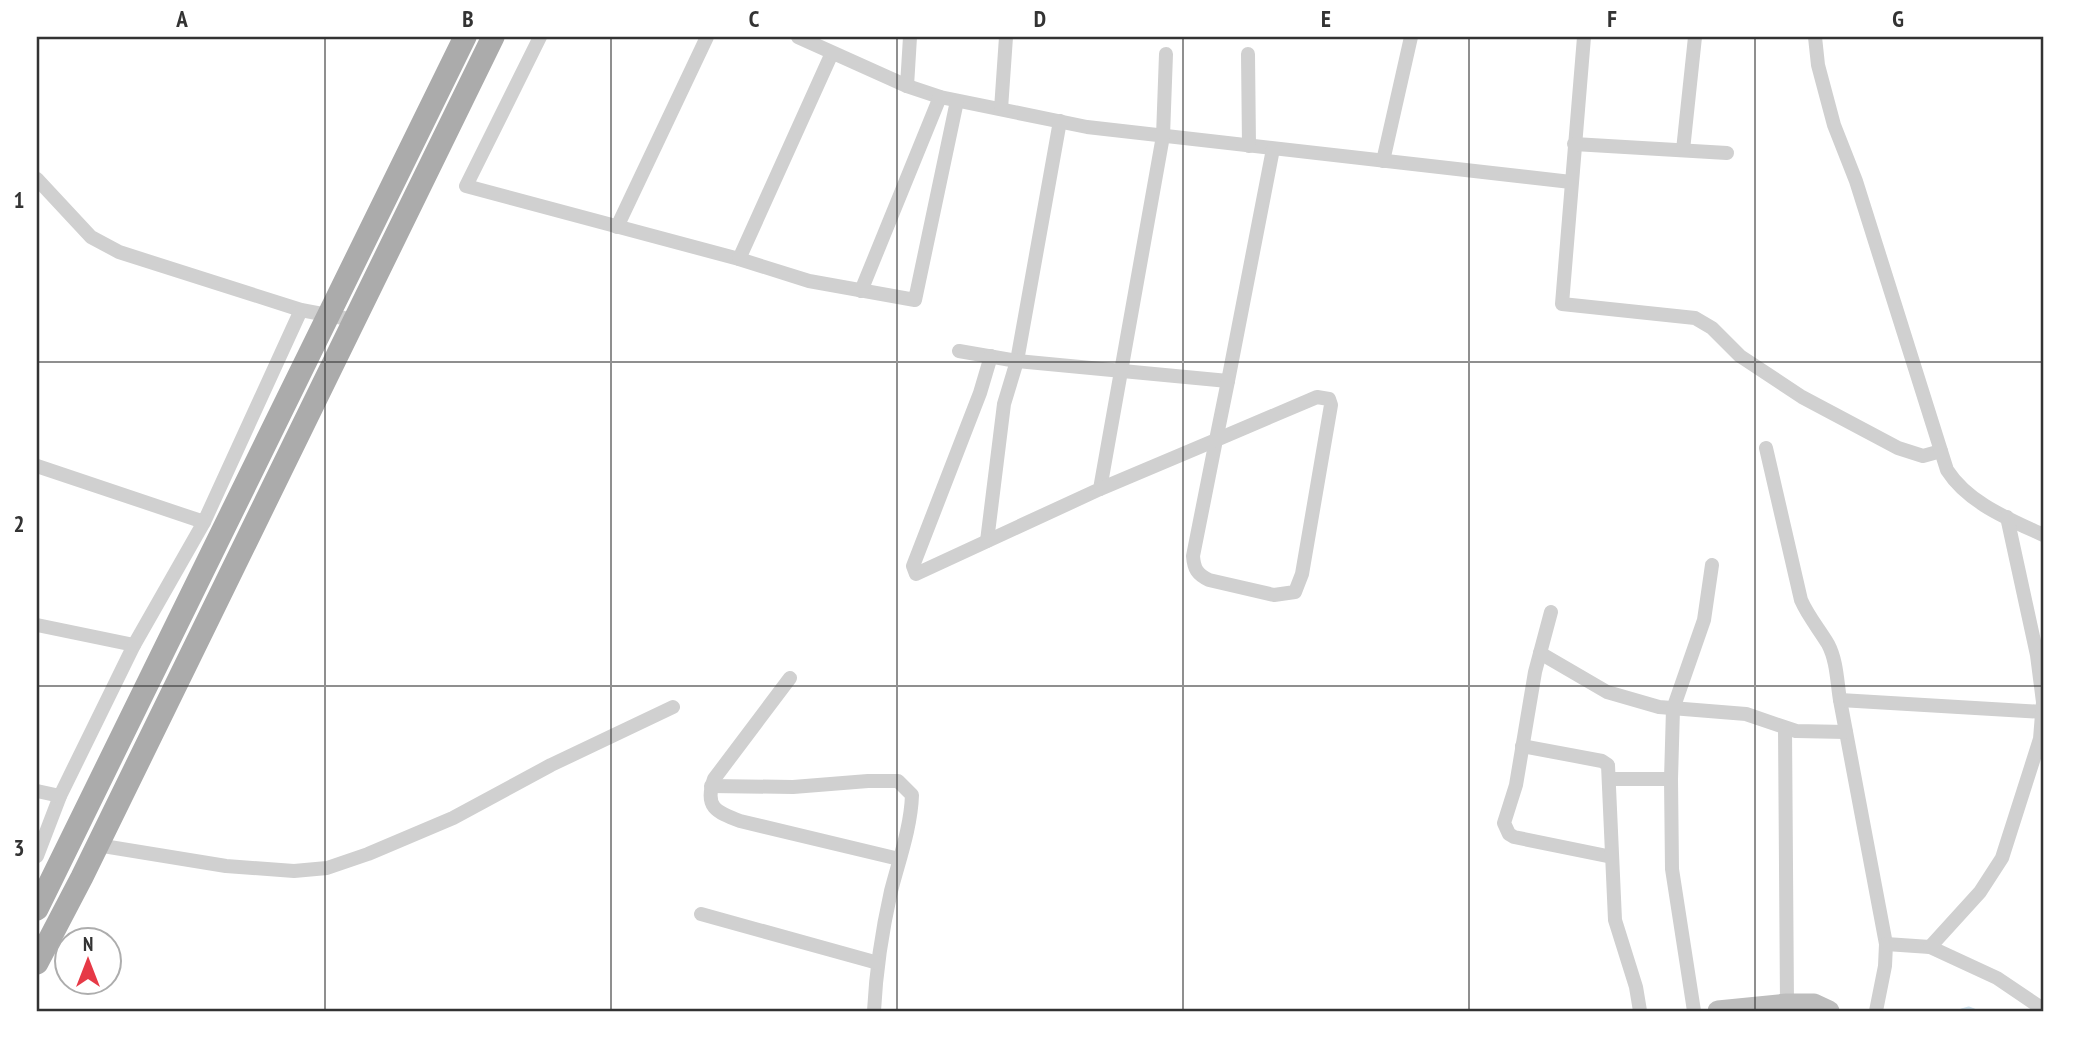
<svg xmlns="http://www.w3.org/2000/svg" width="2080" height="1048" viewBox="0 0 2080 1048" font-family="'PT Sans Narrow',sans-serif">
<style>
.lines{fill:none;stroke-linecap:round;stroke-linejoin:round}
.stream{stroke:#cfe2ee;stroke-width:5}
.street{stroke:#d0d0d0;stroke-width:14}
.secondary{stroke:#bdbdbd;stroke-width:21}
.primary{stroke:#ababab;stroke-width:23}
.grid{fill:none;stroke:#333;stroke-width:2;stroke-opacity:0.55}
.neatline{fill:none;stroke:#333;stroke-width:2.5}
.grid-label{font-size:23px;text-anchor:middle;font-weight:bold;fill:#333}
</style>
<rect width="100%" height="100%" fill="#fff"/>
<g class="lines">
<!-- stream -->
<polyline class="stream" points="1962,1011 1969,1009 1974,1011"/>
<!-- street -->
<g class="street">
<polyline points="540,37 466,186 739,259 832,53"/>
<polyline points="798,37 907,86 940,97 1087,127 1571,182"/>
<polyline points="1584,37 1562,304 1695,318 1712,328 1740,356 1802,397 1898,448 1923,456 1941,451"/>
<path d="M1815 37 1818 65 1834 125 1856 181 1947 470C1968 503 2009 519 2043 535"/>
<polyline points="1248,54 1249,146"/>
<polyline points="907,86 910,37"/>
<polyline points="1001,109 1006,37"/>
<polyline points="1060,121 1017,361 1228,381 1273,149"/>
<polyline points="1574,144 1727,153"/>
<polyline points="1683,150 1695,37"/>
<polyline points="1383,161 1411,37"/>
<polyline points="37,179 91,237 119,252 301,310 354,320"/>
<polyline points="617,227 707,37"/>
<polyline points="739,259 809,281 915,300 957,101"/>
<polyline points="861,291 940,97"/>
<polyline points="959,351 1017,361 1004,404 987,541"/>
<polyline points="991,356 980,393 913,566 916,574 1100,489 1163,136 1166,54"/>
<path d="M1317 397 1329 399 1331 405 1302 574 1295 592 1274 595 1209 580C1197 574 1194 569 1193 556L1216 440Z"/>
<path d="M1766 448 1801 600C1808 616 1819 629 1828 644 1837 661 1837 682 1840 700L1886 944 1885 966 1876 1011"/>
<polyline points="37,466 204,522 301,310"/>
<polyline points="1100,489 1216,440 1228,381"/>
<polyline points="2007,517 2037,655 2043,702"/>
<polyline points="1551,612 1535,672 1516,785 1504,823 1509,834 1514,837 1612,857"/>
<polyline points="37,625 134,645 60,796 37,856"/>
<polyline points="134,645 204,522"/>
<polyline points="1540,653 1607,692 1659,707 1746,714 1796,731 1846,732"/>
<path d="M790 678 714 779C704 807 716 812 740 821L899 859"/>
<polyline points="1840,700 2043,712"/>
<polyline points="1785,728 1787,1004"/>
<polyline points="1522,746 1602,761 1608,765 1615,920 1636,987 1640,1011"/>
<polyline points="1610,779 1671,779"/>
<path d="M711 786 793 787 868 781H898L912 795C911 827 899 860 891 891 882 931 876 971 874 1011"/>
<polyline points="37,791 60,796"/>
<polyline points="97,845 226,866 294,871 327,868 368,854 453,818 551,765 673,707"/>
<polyline points="701,914 878,963"/>
<polyline points="1886,944 1930,947 1997,978 2043,1009"/>
<polyline points="1930,947 1980,892 2002,858 2040,739 2043,702"/>
<polyline points="1694,1011 1672,869 1671,779 1673,709 1704,620 1712,565"/>
</g>
<!-- secondary -->
<polyline class="secondary" points="1718,1011 1787,1004 1814,1004 1829,1011"/>
<!-- primary -->
<g class="primary">
<polyline points="37,909 465,37"/>
<polyline points="37,963 82,877 493,37"/>
</g>
</g>
<!-- grid -->
<path class="grid" d="M325 37V1011M611 37V1011M897 37V1011M1183 37V1011M1469 37V1011M1755 37V1011M37 362H2043M37 686H2043"/>
<!-- border -->
<rect width="2080" height="1048" fill="none" stroke="#ffffff" stroke-width="77"/>
<!-- north arrow -->
<g transform="translate(88 961)"><circle r="33" fill="#ffffff" stroke="#adadad" stroke-width="2"/>
<path d="M0-5L12 26L0 18L-12 26Z" fill="#e63946"/>
<text y="-10" font-size="19" font-weight="bold" text-anchor="middle" fill="#333333">N</text>
</g>
<rect x="38" y="38" width="2004" height="972" class="neatline"/>
<g class="grid-label">
<text x="182" y="27">A</text>
<text x="468" y="27">B</text>
<text x="754" y="27">C</text>
<text x="1040" y="27">D</text>
<text x="1326" y="27">E</text>
<text x="1612" y="27">F</text>
<text x="1898" y="27">G</text>
<text x="19" y="208">1</text>
<text x="19" y="532">2</text>
<text x="19" y="856">3</text>
</g>
</svg>
